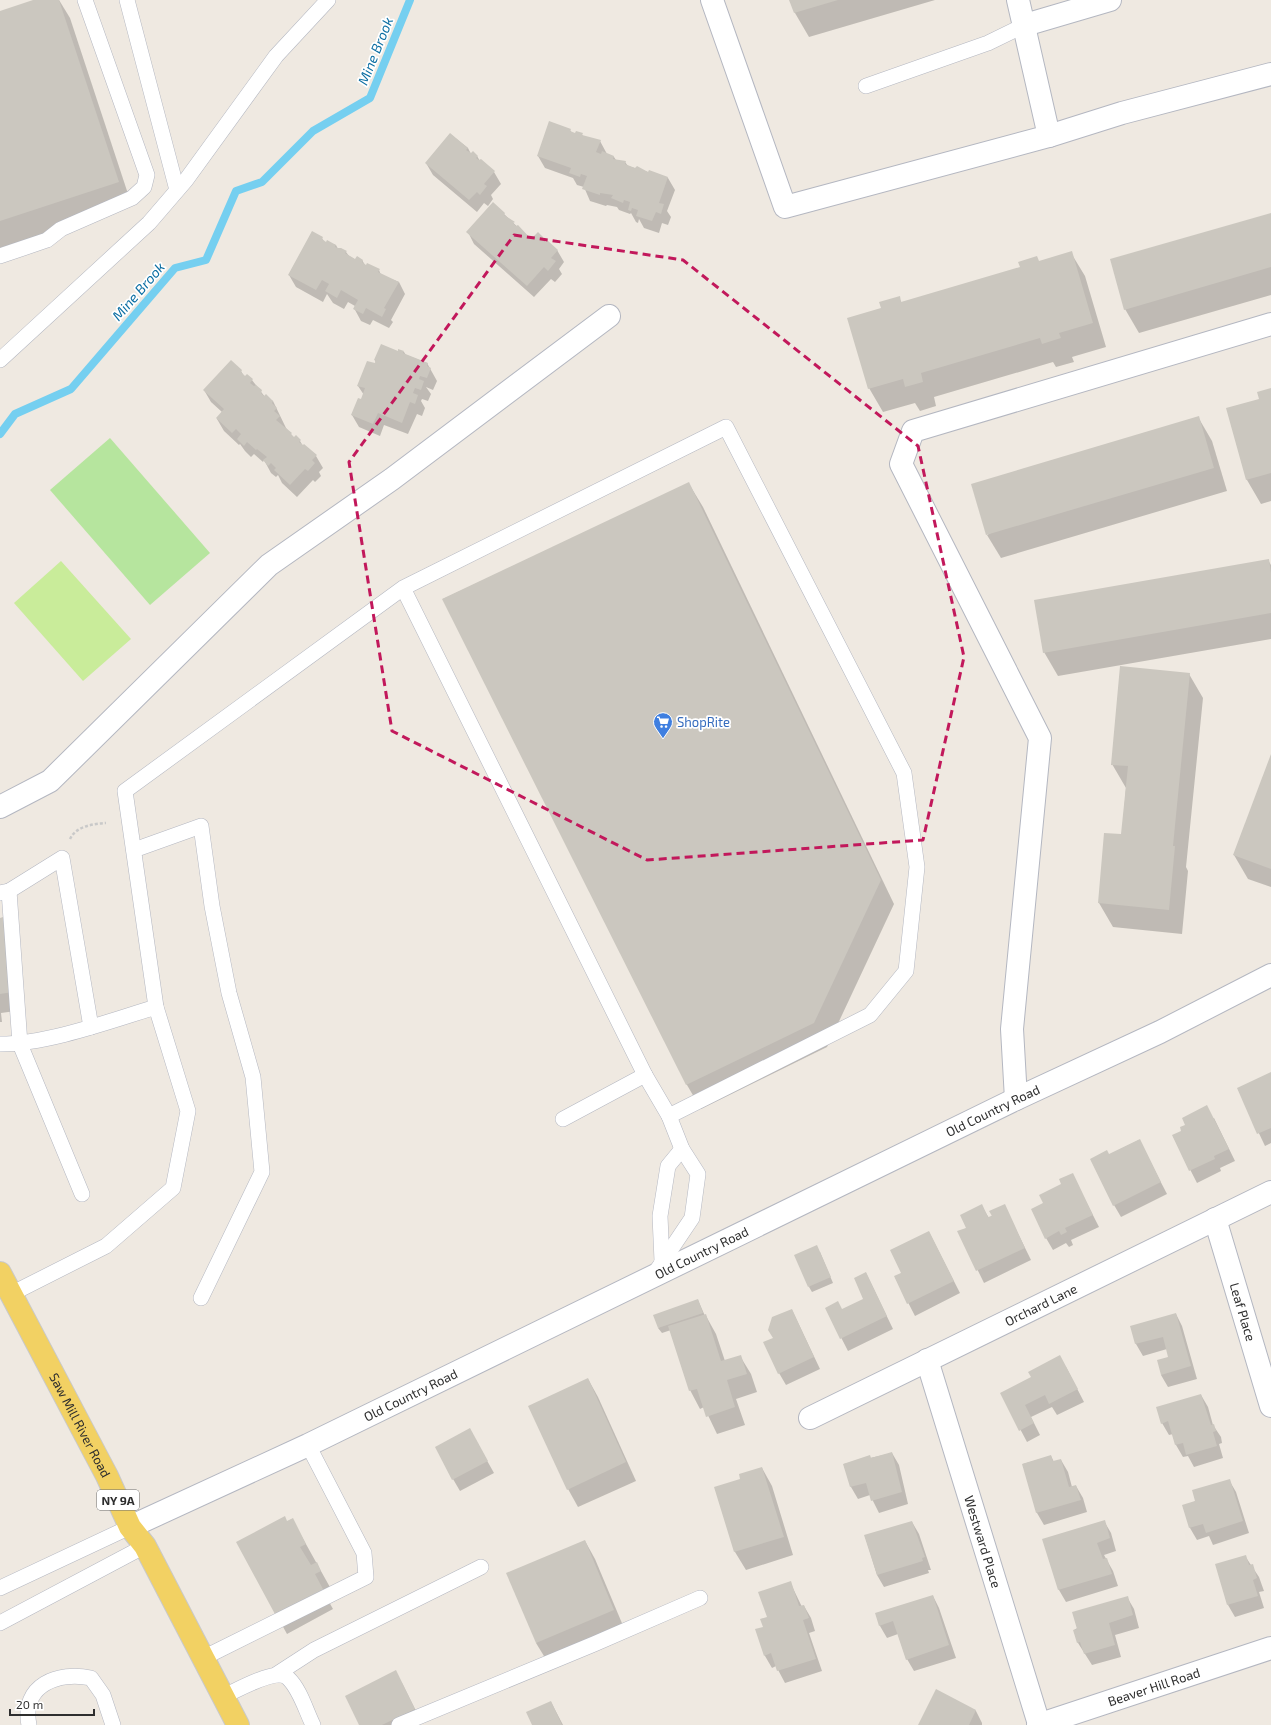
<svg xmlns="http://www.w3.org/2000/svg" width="1271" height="1725" viewBox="0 0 1271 1725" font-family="'Exo 2',sans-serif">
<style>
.green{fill:#b6e59e}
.pitch{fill:#c9ec9a}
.shadow{fill:#0003}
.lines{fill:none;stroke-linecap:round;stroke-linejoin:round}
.stream{stroke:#75cff0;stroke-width:8}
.building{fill:#cbc7bf}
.lane-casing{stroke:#b4b7c1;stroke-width:16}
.street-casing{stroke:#b4b7c1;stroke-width:24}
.secondary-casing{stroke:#b4b7c1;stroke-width:24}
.primary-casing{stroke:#c9c9c9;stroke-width:24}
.path{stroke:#c9c9c9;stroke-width:2.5;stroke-dasharray:3 2;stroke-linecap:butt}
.lane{stroke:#fff;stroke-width:15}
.street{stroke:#fff;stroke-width:22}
.secondary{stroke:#fff;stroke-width:22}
.primary{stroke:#f2d163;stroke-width:22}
.marked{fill:none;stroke:#c2185b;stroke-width:3;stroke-dasharray:8 5;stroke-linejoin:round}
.labels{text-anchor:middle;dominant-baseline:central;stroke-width:3.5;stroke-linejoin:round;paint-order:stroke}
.shield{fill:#fff;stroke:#6d6d6d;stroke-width:1}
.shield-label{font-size:12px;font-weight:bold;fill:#2e2e2e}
.shop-label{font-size:13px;fill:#366cbe;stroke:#fff;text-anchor:start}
.street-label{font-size:13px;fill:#2e2e2e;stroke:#fff}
.water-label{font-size:14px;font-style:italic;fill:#0d6fa3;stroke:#fff}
</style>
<rect width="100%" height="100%" fill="#efe9e1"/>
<!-- green -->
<polygon class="green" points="110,438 210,553 150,605 50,490"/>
<!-- pitch -->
<polygon class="pitch" points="61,561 131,639 83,681 14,603"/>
<!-- shadow -->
<g class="shadow">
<polygon points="36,0 59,0 70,18 132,206 0,249 0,12"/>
<polygon points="790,0 935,0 809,37 795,13"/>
<polygon points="570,130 572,133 582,134 583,137 600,141 607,154 614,157 616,160 625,162 628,166 668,178 675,190 667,211 671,217 668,225 662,223 659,233 644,228 639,219 638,223 636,222 631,213 630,214 619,210 617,207 607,205 606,206 590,201 584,187 577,185 573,178 545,168 538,156"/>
<polygon points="450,134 468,148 471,154 477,156 480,161 494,172 501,184 491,195 493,199 488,206 484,203 477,212 433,175 426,163"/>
<polygon points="504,214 531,240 542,237 546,243 557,250 564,262 559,269 562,274 555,282 551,279 534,297 474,244 468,232"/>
<polygon points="1271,214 1271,295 1139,333 1125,309"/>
<polygon points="322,238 324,242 336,245 338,249 346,252 349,256 356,260 362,260 365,265 379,270 381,275 399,282 405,294 391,320 393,322 389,328 373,320 370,325 361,321 354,308 355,306 348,302 344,309 333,303 327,294 323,302 296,287 289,275"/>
<polygon points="1071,253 1085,276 1106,347 1072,357 1074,362 1056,367 1053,362 934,397 936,406 920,411 915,403 883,412 869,388 882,308 899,298 902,303"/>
<polygon points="399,352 404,352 406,355 427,363 437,381 433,390 426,387 431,394 428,401 422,399 421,401 425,408 422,416 417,414 408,434 384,425 380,436 359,427 352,415 364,395 358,386 376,365 375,360"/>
<polygon points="241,371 245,378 252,380 265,397 273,401 286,428 294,438 300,441 303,446 316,456 323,468 319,472 321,476 315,482 313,480 297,497 282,483 278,475 276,477 271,473 264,460 263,462 254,454 251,457 245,451 240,444 239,445 224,431 217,419 222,412 211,402 204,390"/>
<polygon points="1271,389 1271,501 1261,504 1247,480 1227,409 1260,400"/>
<polygon points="1198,417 1212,441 1227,491 1001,558 987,535"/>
<polygon points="689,484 703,507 894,904 827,1047 701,1109 687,1085 443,599"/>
<polygon points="1268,560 1271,565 1271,639 1058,676 1044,652"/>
<polygon points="1189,674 1203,698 1186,867 1188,871 1182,934 1113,927 1099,903 1105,834 1122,835 1126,788 1112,764"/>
<polygon points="1271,757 1271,887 1248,879 1234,855"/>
<polygon points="0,919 3,919 13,937 23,1010 1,1013 2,1022 0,1022"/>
<polygon points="1271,1073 1271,1143 1265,1146 1238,1089"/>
<polygon points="1214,1118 1235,1161 1220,1168 1221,1171 1197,1183 1173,1136"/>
<polygon points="1139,1140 1167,1194 1121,1217 1114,1205 1109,1155"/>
<polygon points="1072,1174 1099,1227 1071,1240 1073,1245 1069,1247 1066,1243 1053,1250 1046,1238 1045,1204"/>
<polygon points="981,1205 989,1218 1004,1205 1031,1260 984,1283 959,1232 967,1228"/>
<polygon points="929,1232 960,1293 915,1316 895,1277 902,1273"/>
<polygon points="820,1252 833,1283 812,1292 809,1287"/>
<polygon points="866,1273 893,1329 848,1351 826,1308 842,1310 865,1299"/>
<polygon points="698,1300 705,1316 706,1316 716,1334 725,1361 740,1356 751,1374 757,1392 736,1399 745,1425 717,1434 704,1407 700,1409 690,1390 671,1330 662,1333 658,1328"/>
<polygon points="792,1310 820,1369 786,1385 779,1373 774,1339"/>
<polygon points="1176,1314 1182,1326 1197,1379 1168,1387 1161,1375 1170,1357 1167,1349 1143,1356 1136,1344 1131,1327"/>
<polygon points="1066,1367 1084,1402 1057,1415 1052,1407 1031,1417 1040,1435 1027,1442 1001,1393"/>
<polygon points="588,1379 598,1397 636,1481 578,1507 568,1489"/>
<polygon points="1201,1395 1208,1407 1213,1425 1221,1437 1222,1443 1219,1444 1223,1458 1194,1467 1188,1456 1183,1457 1176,1445 1173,1434 1169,1435 1162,1423"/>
<polygon points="476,1441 494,1473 460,1491 453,1479"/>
<polygon points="892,1453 899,1465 908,1504 879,1513 870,1495 858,1499 851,1487 844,1464"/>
<polygon points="1051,1456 1054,1462 1061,1460 1068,1472 1072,1487 1076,1486 1083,1498 1087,1512 1044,1525 1037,1513 1023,1464"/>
<polygon points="762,1468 772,1486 793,1555 746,1570 735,1552 715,1488 741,1480"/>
<polygon points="1229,1480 1236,1492 1249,1533 1213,1545 1209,1536 1197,1540 1190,1528 1184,1506 1196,1501"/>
<polygon points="292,1519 331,1589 324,1593 333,1609 287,1634 277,1616 287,1522"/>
<polygon points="1104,1521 1111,1533 1116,1551 1104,1555 1113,1571 1118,1586 1066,1602 1059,1590 1044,1540"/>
<polygon points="912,1522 919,1534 931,1570 928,1570 929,1573 884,1587 877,1575 865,1536"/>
<polygon points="585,1541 595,1559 624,1628 547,1661 536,1643"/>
<polygon points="1245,1556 1259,1577 1264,1591 1259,1592 1264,1608 1235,1617 1228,1605"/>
<polygon points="790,1582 802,1607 804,1606 811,1618 815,1631 809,1633 822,1671 785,1683 776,1666 772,1668 765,1656 764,1628 768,1618"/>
<polygon points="933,1596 939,1608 956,1658 914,1671 907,1659 898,1634 887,1638 880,1626 877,1614"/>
<polygon points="1127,1597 1134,1609 1139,1628 1115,1635 1121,1657 1092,1665 1078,1643 1074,1630"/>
<polygon points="402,1683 421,1721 413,1725 360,1725"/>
<polygon points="936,1691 976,1711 982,1723 982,1725 919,1725"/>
<polygon points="551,1702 563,1725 533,1725"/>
</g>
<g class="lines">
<!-- stream -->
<polyline class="stream" points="0,434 15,414 71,389 175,268 206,260 236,191 262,182 313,131 370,98 410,0"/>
</g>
<!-- building -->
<g class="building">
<polygon points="33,0 59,0 119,182 0,221 0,11"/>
<polygon points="789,0 838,0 794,13"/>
<polygon points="549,121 571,129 570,131 575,133 576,131 583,133 582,135 601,140 596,152 601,154 602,151 614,156 613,159 626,161 625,164 635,168 637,166 648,172 649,170 668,177 659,203 664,204 661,214 656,212 652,221 636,216 638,210 632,208 631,211 628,210 630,202 624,200 623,203 611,198 613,195 600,193 600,195 582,189 587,176 581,174 580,177 569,173 571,168 537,156"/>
<polygon points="450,133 468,148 466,150 471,153 473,151 478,156 476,158 479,160 481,159 495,171 484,184 487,186 480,195 477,192 469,200 425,163"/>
<polygon points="493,202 505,213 504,215 515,222 513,223 516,226 518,225 531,239 538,232 543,237 542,239 545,242 547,240 558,250 551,258 556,261 548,271 544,267 527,286 466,232"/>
<polygon points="1271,213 1271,267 1124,310 1110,259"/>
<polygon points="312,231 323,237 322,239 326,242 327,240 336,245 335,247 338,248 341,248 347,251 345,253 355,259 357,256 363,260 362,262 366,265 367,263 380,269 378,272 399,282 384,308 386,309 382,317 366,308 363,314 353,309 358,300 341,290 337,298 325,291 329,284 322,280 316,290 288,275"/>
<polygon points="1072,251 1093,323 1059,333 1061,338 1042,344 1040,338 921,373 923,382 905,387 903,379 868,389 847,318 881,308 879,302 900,296 901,302 1020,267 1018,262 1037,256 1039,261"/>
<polygon points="381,344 398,351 398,349 404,351 403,353 428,363 427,366 431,368 427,378 420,376 419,379 424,381 421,390 415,388 413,393 418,395 415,404 410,402 402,423 378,413 373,424 351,415 358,398 361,399 365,388 357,386 367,361 375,363 376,361 374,360"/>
<polygon points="231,360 242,370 241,372 245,376 247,374 253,379 250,383 254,386 256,385 262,390 261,393 264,396 266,394 273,401 272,403 277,408 274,411 280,416 276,420 292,433 291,434 294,437 296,435 301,440 299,442 303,445 304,444 317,455 312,460 315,463 308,471 305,469 290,485 274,470 276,468 271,463 268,466 263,460 267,457 257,449 256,450 247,442 244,446 237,439 241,434 236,429 232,433 216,418 224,409 203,390"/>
<polygon points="1271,388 1271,473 1246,480 1226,408 1259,399 1257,392"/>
<polygon points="1199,416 1214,468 986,535 971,484"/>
<polygon points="689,482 881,880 814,1023 686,1085 442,599"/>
<polygon points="1269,559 1271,573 1271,613 1043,653 1034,600"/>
<polygon points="1120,666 1190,673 1173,846 1175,846 1169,910 1098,903 1104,833 1121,834 1128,766 1111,765"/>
<polygon points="1271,754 1271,869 1233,855"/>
<polygon points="3,917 13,992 0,994 0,918"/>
<polygon points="1271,1072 1271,1128 1257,1134 1237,1088"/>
<polygon points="1207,1105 1229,1149 1214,1156 1215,1159 1189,1171 1172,1135 1181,1131 1180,1127 1185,1125 1182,1118"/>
<polygon points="1140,1139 1161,1182 1113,1206 1090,1159 1107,1150 1109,1154"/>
<polygon points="1073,1173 1093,1215 1065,1228 1067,1232 1061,1235 1059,1231 1045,1239 1031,1209 1043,1203 1039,1195 1061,1184 1059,1179"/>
<polygon points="982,1204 988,1217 992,1216 989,1211 1005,1204 1025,1248 976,1271 957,1231 966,1228 960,1215"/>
<polygon points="929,1231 954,1281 907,1304 894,1276 901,1273 890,1250"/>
<polygon points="817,1245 831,1277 808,1287 794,1255"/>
<polygon points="866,1272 887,1316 840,1339 825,1308 838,1301 842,1309 863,1299 854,1278"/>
<polygon points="698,1299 703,1313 658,1328 653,1315"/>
<polygon points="792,1309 814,1357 778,1374 763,1342 773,1338 768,1330 772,1317"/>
<polygon points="1176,1313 1191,1366 1161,1375 1157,1360 1168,1357 1163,1337 1135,1344 1130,1326"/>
<polygon points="706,1314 721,1361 741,1355 747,1374 727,1380 735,1407 706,1417 697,1389 689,1391 668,1326"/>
<polygon points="1060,1355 1078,1389 1049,1404 1045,1395 1025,1405 1034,1423 1019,1431 1000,1393 1031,1377 1028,1372"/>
<polygon points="588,1378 626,1462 567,1490 528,1406"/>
<polygon points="1201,1394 1211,1425 1214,1424 1216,1431 1213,1432 1217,1446 1186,1455 1183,1443 1175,1445 1168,1421 1161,1424 1156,1407"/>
<polygon points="470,1428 488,1461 452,1480 435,1447"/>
<polygon points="892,1452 902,1492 871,1501 866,1483 850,1487 843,1464 870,1455 871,1458"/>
<polygon points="1051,1455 1053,1461 1061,1459 1069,1487 1076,1485 1081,1500 1036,1513 1022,1464"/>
<polygon points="762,1467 784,1537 734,1552 714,1487 740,1479 739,1474"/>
<polygon points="1230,1479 1243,1521 1206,1533 1203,1524 1189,1528 1182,1505 1195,1501 1192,1490"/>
<polygon points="285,1516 287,1521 293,1518 306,1544 300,1547 311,1565 317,1562 321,1571 315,1574 324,1591 276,1616 236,1542"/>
<polygon points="1105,1520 1110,1538 1097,1543 1103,1559 1107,1558 1112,1574 1058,1590 1042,1539"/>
<polygon points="912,1521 925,1557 922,1558 923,1561 877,1575 864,1535"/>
<polygon points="585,1540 614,1610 536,1643 506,1573"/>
<polygon points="1246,1555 1249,1565 1253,1564 1257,1578 1253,1580 1258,1596 1227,1605 1215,1564"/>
<polygon points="791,1581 799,1606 804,1605 809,1618 803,1620 816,1659 777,1671 771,1653 764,1656 755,1629 763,1627 760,1619 767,1617 758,1592"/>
<polygon points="933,1595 949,1645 906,1660 893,1621 879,1626 875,1613"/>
<polygon points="1128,1596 1133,1615 1109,1623 1115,1645 1084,1654 1080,1642 1077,1643 1073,1630 1077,1629 1072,1612"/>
<polygon points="396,1670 415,1709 382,1725 359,1725 345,1696"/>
<polygon points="936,1689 976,1710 969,1725 918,1725"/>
<polygon points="551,1701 562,1725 532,1725 526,1712"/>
</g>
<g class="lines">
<!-- lane casing -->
<g class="lane-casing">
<g id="lane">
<polyline points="127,0 177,190"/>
<polyline points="866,86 988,43 1025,25"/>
<polyline points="0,256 47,240 61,229 132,198 144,187 147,175 85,0"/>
<polyline points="0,360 149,223 186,180 276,56 328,0"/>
<polyline points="134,850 201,826 212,906 229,993 253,1077 262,1172 201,1298"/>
<polyline points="9,891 62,858 91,1027"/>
<polyline points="0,893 9,891 20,1044 82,1194"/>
<path d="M0 1044C48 1044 110 1021 156 1007"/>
<polyline points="563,1119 645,1075"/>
<polyline points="662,1261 660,1216 668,1166 682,1149"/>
<polyline points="653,1276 692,1218 698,1174 682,1149 669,1116"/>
<polyline points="11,1294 106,1246 173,1188 188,1111 156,1007 125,791 403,588 726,427 904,773 917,867 906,971 870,1015 669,1116 645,1075 403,588"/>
<polyline points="0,1588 130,1527"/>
<polyline points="0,1623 145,1546"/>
<polyline points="203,1658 366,1577 364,1553 308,1445"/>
<polyline points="277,1674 314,1650 481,1567"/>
<path d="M222 1697C236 1691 276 1667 288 1678 300 1689 306 1711 313 1725"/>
<path d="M29 1725C21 1685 58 1671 91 1678L103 1695 113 1725"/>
<polyline points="399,1725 594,1644 700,1598"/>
</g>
</g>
<!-- street casing -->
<g class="street-casing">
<g id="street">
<polyline points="712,0 785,207 1049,136 1122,113 1271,74"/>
<polyline points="1018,0 1049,136"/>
<polyline points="1025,25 1110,0"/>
<polyline points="0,807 50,781 269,565 392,479 609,316"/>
<polyline points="1016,1099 1012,1029 1040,738 901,464 913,431 1271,324"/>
<path id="s1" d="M1215 1219 1271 1406"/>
<path id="s2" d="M927 1360 1039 1724"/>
<path id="s3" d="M810 1418 1271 1192"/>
<path id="s4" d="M1038 1725 1271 1648"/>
</g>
</g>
<!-- secondary casing -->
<g class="secondary-casing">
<g id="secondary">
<path id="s5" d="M130 1527 308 1445 1016 1099 1160 1032 1271 975"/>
</g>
</g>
<!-- primary casing -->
<g class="primary-casing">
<g id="primary">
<path id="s6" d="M0 1273 107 1476 130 1527 145 1546 238 1725"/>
</g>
</g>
<!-- path -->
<path class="path" d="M70 839C76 826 93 824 106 823"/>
<!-- lane -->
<use href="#lane" class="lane"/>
<!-- street -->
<use href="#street" class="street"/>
<!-- secondary -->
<use href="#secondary" class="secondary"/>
<!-- primary -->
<use href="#primary" class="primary"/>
</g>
<!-- marked area -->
<path class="marked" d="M514 235 683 260 918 446 964 657 923 840 647 860 392 731 349 462Z"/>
<!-- icons -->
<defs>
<g id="supermarket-pin" transform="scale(1)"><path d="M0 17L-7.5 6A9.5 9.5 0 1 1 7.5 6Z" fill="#3f7fe0" stroke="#fff"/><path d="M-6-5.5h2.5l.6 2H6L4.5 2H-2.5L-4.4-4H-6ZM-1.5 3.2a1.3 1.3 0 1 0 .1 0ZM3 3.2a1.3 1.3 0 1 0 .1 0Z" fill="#fff"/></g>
</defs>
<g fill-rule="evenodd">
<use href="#supermarket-pin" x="663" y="722"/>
</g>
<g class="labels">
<!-- shield labels -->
<rect class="shield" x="97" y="1490" width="42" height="20" rx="3"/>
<g class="shield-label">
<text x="118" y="1500">NY 9A</text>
</g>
<!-- shop labels -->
<g class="shop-label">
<text x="677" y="722">ShopRite</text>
</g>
<!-- street labels -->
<g class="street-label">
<text stroke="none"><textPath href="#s5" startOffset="958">Old Country Road</textPath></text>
<text stroke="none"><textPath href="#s5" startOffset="634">Old Country Road</textPath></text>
<text stroke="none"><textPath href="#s3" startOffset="257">Orchard Lane</textPath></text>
<text stroke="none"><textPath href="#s1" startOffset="97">Leaf Place</textPath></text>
<text stroke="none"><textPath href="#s5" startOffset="310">Old Country Road</textPath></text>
<text stroke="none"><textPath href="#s6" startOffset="172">Saw Mill River Road</textPath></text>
<text stroke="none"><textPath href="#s2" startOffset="190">Westward Place</textPath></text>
<text stroke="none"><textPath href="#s4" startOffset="122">Beaver Hill Road</textPath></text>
</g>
<!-- water labels -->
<g class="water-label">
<text transform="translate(375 51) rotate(-68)">Mine Brook</text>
<text transform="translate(138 291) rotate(-49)">Mine Brook</text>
</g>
</g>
<!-- scale -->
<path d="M10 1709v6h84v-6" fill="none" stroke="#2e2e2e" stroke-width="2"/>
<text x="16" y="1709" font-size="12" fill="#2e2e2e" stroke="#ffffff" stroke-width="3" paint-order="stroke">20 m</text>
</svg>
